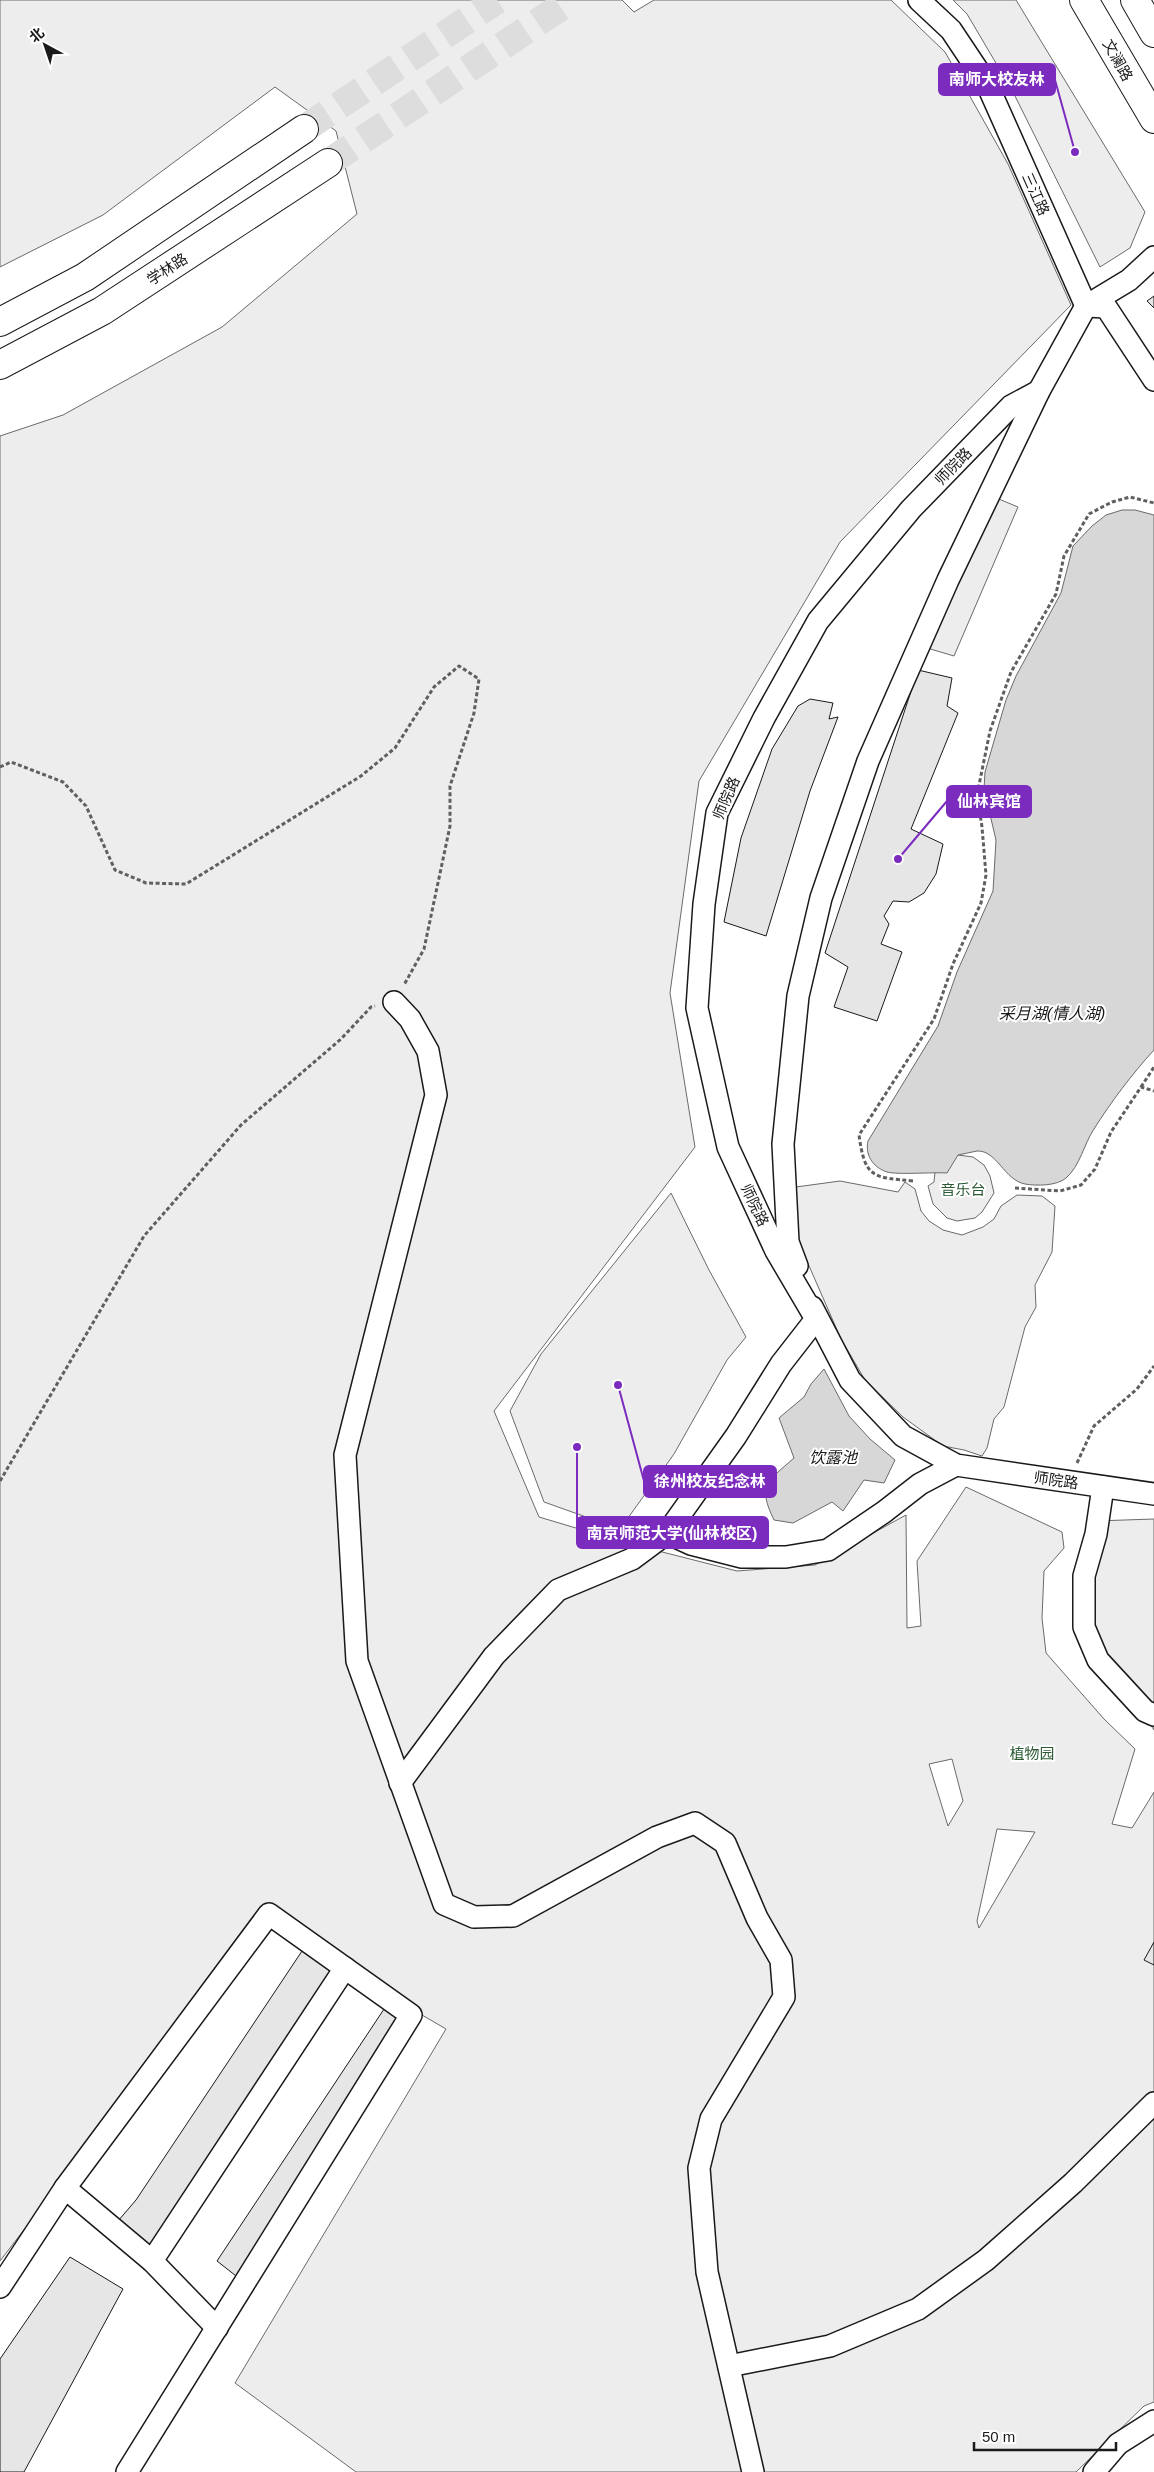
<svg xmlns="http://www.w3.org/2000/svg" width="1154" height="2472" viewBox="0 0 1154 2472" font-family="Helvetica,'Noto Sans SC',sans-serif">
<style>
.built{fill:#ededed;stroke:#6a6a6a;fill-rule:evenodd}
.water{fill:#d7d7d7;stroke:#6a6a6a}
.building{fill:#e6e6e6;stroke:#1a1a1a}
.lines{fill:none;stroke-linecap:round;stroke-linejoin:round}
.major-tunnel{stroke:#ddd;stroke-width:28;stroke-dasharray:28 14;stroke-linecap:butt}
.minor-casing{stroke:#1a1a1a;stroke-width:24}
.major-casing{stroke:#1a1a1a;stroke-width:30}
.path{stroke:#5f5f5f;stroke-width:3;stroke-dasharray:4 2.5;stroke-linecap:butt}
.minor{stroke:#fff;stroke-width:21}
.major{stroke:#fff;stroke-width:28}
.labels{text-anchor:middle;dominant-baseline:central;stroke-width:4;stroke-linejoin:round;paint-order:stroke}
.street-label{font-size:15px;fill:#1a1a1a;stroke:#fff}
.park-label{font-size:15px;fill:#2b5a34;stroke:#fff}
.water-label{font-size:16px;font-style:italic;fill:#1a1a1a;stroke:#fff}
.leader{fill:none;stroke:#7b2cbf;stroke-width:2}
.callout-dot{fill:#7b2cbf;stroke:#fff;stroke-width:2}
.callout{fill:#7b2cbf;stroke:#7b2cbf;stroke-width:2}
.callout-label{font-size:16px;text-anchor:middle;font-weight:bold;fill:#fff}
</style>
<rect width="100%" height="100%" fill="#fff"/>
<!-- built -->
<g class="built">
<path d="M0 0H622L634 12 654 0H891L945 52 1008 164 1071 305 840 542 699 781 670 993 695 1147 494 1411 539 1517 623 1542 737 1571 815 1565 906 1515 907 1628 921 1626 917 1561 966 1487 1062 1532 1064 1548 1044 1571 1042 1618 1046 1653 1104 1719 1135 1749 1112 1824 1132 1828 1154 1792V2402L1144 2406 1076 2472H356L235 2383 446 2029 261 1921 0 2261V436L63 415 222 327 357 214 336 131 275 87 103 215 0 267ZM952 1759 963 1801 948 1826 929 1764ZM997 1829 1035 1832 979 1928 977 1921Z"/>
<polygon points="953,0 1016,0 1145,212 1130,248 1100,267 1013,92 967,14"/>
<polygon points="994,497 1018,507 954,656 927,648"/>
<polygon points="958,1155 973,1157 984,1165 990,1176 994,1193 982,1212 975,1218 957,1221 947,1218 933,1204 928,1186 934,1182 935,1172 940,1165"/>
<polygon points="840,1181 898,1192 905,1182 915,1189 921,1211 929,1221 943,1230 962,1235 983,1227 994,1219 1001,1206 1017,1195 1042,1196 1055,1206 1052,1252 1035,1285 1036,1307 1025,1327 1004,1407 994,1419 987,1448 982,1456 964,1450 943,1446 903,1417 865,1380 841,1339 799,1243 796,1213 796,1187"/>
<polygon points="671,1193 709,1270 746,1337 727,1360 674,1454 620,1529 544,1502 510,1411 541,1354"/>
<polygon points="1154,1519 1154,1730 1094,1641 1095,1521"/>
</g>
<!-- water -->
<g class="water">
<path d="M1122 510H1135L1154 515V1050C1132 1074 1111 1102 1094 1129 1084 1144 1080 1166 1066 1178 1057 1186 1036 1186 1025 1184 1004 1180 997 1150 977 1151 971 1152 964 1154 958 1155L947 1173C932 1172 898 1175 887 1172 872 1167 865 1154 868 1141L938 1026 957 972 993 891 996 840 984 789 985 772 1006 700 1016 676 1061 593 1073 546 1092 526 1106 515Z"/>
<path d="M824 1369 849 1416 870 1439 895 1460 884 1483 864 1480 843 1511 832 1502 793 1523 774 1520C757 1485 767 1482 794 1458L779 1418 804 1397 811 1384Z"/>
</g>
<!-- building -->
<g class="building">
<polygon points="1154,296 1154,308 1147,301"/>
<polygon points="918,670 952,678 947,706 958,713 911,829 943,844 936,874 924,893 909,902 893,901 884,916 889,924 881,944 902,952 877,1021 834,1007 848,967 825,953"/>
<polygon points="810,699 833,703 829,719 838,717 810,791 766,936 724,922 741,838 772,749 798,706"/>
<polygon points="308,1942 345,1968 152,2261 112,2228 136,2200"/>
<polygon points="1154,1942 1154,1965 1144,1960"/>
<polygon points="390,2000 411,2015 245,2283 217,2261"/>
<polygon points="70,2257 123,2289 24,2472 0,2472 0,2359"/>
</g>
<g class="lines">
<!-- major-tunnel -->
<g class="major-tunnel">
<polyline points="304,129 497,0"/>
<polyline points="328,163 571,0"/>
</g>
<!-- minor casing -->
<g class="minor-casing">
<g id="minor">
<polyline points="919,0 951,30 987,84 1086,306 1106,307 1154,380"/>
<polyline points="394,1002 410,1019 428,1051 436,1095 345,1455 357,1661 444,1904 474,1917 513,1916 657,1837 695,1823 725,1843 757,1918 781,1960 784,1997 711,2119 699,2168 707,2272 753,2472"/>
<polyline points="797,1266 788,1242 783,1144 798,996 821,898 868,761 948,580 1039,391 1086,306 1129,280 1154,257"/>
<polyline points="812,1307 850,1380 903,1436 956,1465 1154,1494"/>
<polyline points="1103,1487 1096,1534 1084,1576 1084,1627 1098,1660 1145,1711 1154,1715"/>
<polyline points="667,1533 691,1544 742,1557 786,1557 828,1550 884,1512 920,1484 956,1465"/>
<polyline points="400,1783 494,1656 558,1590 632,1559 667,1533 736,1436 781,1364 816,1319 776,1251 728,1147 697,1008 704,904 717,813 764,718 818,621 911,509 1011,406 1039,391"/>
<polyline points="65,2188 269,1914 411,2015 127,2472"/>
<polyline points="152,2261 345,1968"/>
<polyline points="0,2287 65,2188 152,2261 217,2328"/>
<polyline points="729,2366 830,2346 918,2309 986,2260 1073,2183 1154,2103"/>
<polyline points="1094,2472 1118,2444 1154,2421"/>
</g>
</g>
<!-- major casing -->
<g class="major-casing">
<g id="major">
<polyline points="1084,0 1154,119"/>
<polyline points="1135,0 1154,33"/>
<polyline points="0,322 85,277 304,129"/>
<polyline points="0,365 102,311 328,163"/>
</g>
</g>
<!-- path -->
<g class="path">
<polyline points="0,767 11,762 63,782 86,806 115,870 146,883 186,884 361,776 395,748 434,687 459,666 479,679 474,713 450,786 450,826 424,949 404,985"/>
<polyline points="1141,1087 1154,1067"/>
<path d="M913 1181C873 1177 865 1179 859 1135L934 1019 953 964 981 903 986 875 982 827 977 795 990 731 1011 672 1056 594 1064 556 1089 514 1112 502 1130 497 1154 503"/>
<polyline points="1015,1188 1060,1191 1081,1185 1095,1169 1111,1132 1141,1087 1154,1091"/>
<polyline points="1077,1463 1094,1426 1137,1389 1154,1366"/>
<polyline points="0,1481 144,1236 241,1125 341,1039 371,1007 375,1006"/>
</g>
<!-- minor -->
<use href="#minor" class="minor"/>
<!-- major -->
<use href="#major" class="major"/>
</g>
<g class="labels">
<!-- street labels -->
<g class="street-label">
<text transform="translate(1118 60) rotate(61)">文澜路</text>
<text transform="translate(1036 194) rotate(66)">三江路</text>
<text transform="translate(167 269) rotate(-33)">学林路</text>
<text transform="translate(953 466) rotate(-46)">师院路</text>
<text transform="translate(726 798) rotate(-67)">师院路</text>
<text transform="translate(755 1205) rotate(65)">师院路</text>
<text transform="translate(1056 1480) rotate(8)">师院路</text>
</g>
<!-- park labels -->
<g class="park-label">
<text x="963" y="1189">音乐台</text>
<text x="1032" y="1753">植物园</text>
</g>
<!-- water labels -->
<g class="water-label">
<text x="1052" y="1013">采月湖(情人湖)</text>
<text x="833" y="1457">饮露池</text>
</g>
</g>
<!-- callouts -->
<path class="leader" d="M1075 152L1055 80M898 859L947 801M618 1385L644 1481M577 1447L577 1533"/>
<g class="callout-dot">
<circle cx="1075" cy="152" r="5"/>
<circle cx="898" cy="859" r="5"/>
<circle cx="618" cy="1385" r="5"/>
<circle cx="577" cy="1447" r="5"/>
</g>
<g class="callout">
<rect x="939" y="64" width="116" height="31" rx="5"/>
<rect x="947" y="786" width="84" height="31" rx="5"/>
<rect x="644" y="1466" width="132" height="31" rx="5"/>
<rect x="577" y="1517" width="191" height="31" rx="5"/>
</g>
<g class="callout-label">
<text x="997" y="85">南师大校友林</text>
<text x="989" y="807">仙林宾馆</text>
<text x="710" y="1487">徐州校友纪念林</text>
<text x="672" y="1539">南京师范大学(仙林校区)</text>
</g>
<!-- north arrow -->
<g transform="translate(45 45) rotate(320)" stroke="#ffffff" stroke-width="4" paint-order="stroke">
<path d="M0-4L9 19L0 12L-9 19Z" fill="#1a1a1a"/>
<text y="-8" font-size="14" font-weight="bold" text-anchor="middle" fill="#1a1a1a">北</text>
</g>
<!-- scale -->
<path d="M974 2442v8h142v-8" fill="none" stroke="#1a1a1a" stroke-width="2.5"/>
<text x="982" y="2442" font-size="15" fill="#1a1a1a" stroke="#ffffff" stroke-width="4" paint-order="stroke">50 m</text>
</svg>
